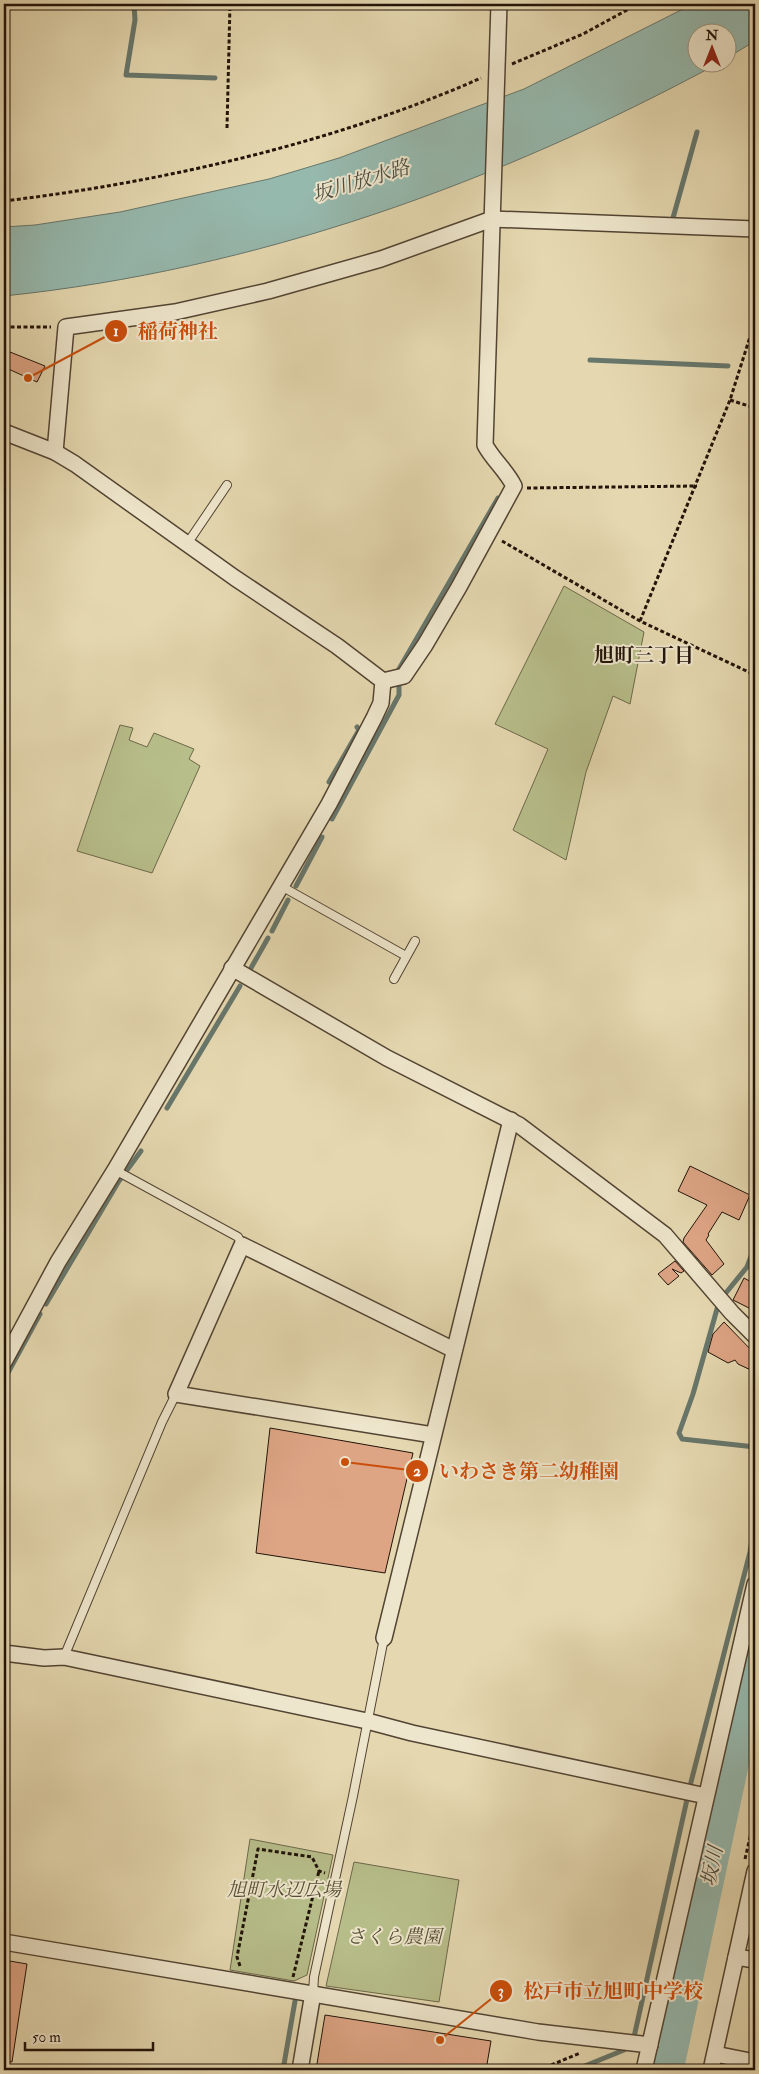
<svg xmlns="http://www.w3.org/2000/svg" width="759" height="2074" viewBox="0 0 759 2074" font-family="'IM FELL Double Pica','Noto Serif JP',serif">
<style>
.green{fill:#b7be8a;stroke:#6c684a}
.water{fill:#96b9ae;stroke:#67776c}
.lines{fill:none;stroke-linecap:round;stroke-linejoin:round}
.stream{stroke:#67776c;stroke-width:5}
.river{stroke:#96b9ae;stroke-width:31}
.building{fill:#dea585;stroke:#211309}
.service-casing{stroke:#524433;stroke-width:10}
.minor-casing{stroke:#524433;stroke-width:18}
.path{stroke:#211309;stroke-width:3;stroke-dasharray:4 2.5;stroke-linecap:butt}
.service{stroke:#eee6cc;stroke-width:8}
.minor{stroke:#eee6cc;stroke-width:15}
.labels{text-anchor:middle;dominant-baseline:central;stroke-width:4;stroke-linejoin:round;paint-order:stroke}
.park-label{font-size:19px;font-style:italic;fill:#564f36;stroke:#eee6cc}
.water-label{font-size:20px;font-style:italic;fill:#4a4d43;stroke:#eee6cc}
.neighbourhood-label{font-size:20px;font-weight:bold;fill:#211309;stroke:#eee6cc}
.leader{fill:none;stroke:#ca4e0c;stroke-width:2}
.callout-dot{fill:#ca4e0c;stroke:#eee6cc;stroke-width:2}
.mark-label{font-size:15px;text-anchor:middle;font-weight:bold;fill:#fff}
.callout-label{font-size:20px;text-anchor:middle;font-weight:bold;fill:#ca4e0c;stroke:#eee6cc;stroke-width:4;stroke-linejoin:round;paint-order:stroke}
</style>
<rect width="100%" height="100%" fill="#e5d8b0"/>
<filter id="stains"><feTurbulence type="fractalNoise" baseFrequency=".004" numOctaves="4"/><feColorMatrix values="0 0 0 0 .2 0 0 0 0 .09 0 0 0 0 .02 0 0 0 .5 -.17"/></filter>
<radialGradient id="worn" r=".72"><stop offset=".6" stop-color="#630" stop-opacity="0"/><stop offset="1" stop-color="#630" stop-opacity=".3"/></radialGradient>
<!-- green -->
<g class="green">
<polygon points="564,586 644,632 630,704 613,696 586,772 566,860 513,830 548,749 495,724"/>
<polygon points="120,725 133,728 129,740 147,747 154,733 194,749 189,759 200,766 152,873 77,851"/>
<polygon points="250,1839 333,1855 307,1975 294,1981 230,1970"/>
<polygon points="354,1862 459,1880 439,2002 326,1986"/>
</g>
<!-- water -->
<path class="water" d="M684 4H755V41L727 58 726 32H696V62L719 63C497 183 256 270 4 296V227L35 225 120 212 269 179 339 158 524 89 685 8Z"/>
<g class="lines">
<!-- stream -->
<g class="stream">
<polyline points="134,4 135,20 126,75 215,78"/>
<polyline points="673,218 697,132"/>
<polyline points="590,360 728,366"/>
<polyline points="329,782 359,730 357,727"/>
<polyline points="332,819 399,695 399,669 498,498"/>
<polyline points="296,886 322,837"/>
<polyline points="272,931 288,900"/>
<polyline points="251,968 268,938"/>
<polyline points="167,1108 240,986"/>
<polyline points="755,1246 747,1267 725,1294 717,1309 693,1394 679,1433 682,1439 755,1447"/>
<polyline points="46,1304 119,1181 141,1151"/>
<polyline points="4,1380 40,1314"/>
<polyline points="283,2070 295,2001"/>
<polyline points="575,2070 624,2050 634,2037 690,1786 750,1552 755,1521"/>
</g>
<!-- river -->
<polyline class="river" points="668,2070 755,1662"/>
</g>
<!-- building -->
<g class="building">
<polygon points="10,352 45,366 37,382 4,367"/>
<polygon points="690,1166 750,1195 739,1220 722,1212 708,1234 709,1235 706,1240 724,1264 712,1275 683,1242 684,1238 707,1205 678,1191"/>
<polygon points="675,1261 684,1271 681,1273 672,1269 679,1276 668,1285 658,1274"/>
<polygon points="744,1278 755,1284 755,1311 733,1300"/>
<polygon points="724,1322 755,1354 755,1372 738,1364 735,1360 728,1363 708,1352 713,1334"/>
<polygon points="270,1428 413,1453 385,1573 256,1553"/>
<polygon points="4,1960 27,1964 12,2062 4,2061"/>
<polygon points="325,2015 491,2041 486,2070 316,2070"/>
</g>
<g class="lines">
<!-- service casing -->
<g class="service-casing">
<g id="service">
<polyline points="187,544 227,485"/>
<polyline points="281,886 406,956"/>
<polyline points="394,979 415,941"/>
<polyline points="115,1170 238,1237 242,1245"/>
<polyline points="64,1657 162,1422 176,1394"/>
<polyline points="313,1993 314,1977 353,1796 384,1638"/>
</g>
</g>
<!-- minor casing -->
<g class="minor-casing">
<g id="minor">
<polyline points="4,432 55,452 75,464 235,578 337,646 383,681 381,703 374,718 329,804 115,1170 58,1262 4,1362"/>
<polyline points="55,452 66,327 175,312 268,291 381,259 492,219 755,229"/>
<path d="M383 681 404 676 425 645 459 587 514 486C506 470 493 460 485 445L499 4"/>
<polyline points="232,968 387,1058 519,1125 665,1235 732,1313 755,1336"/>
<polyline points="433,1435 176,1394 242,1245 454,1350"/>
<polyline points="384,1638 511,1120"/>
<polyline points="4,1653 44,1658 64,1657 367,1721 412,1733 706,1796"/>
<polyline points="4,1942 538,2032 650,2045"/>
<polyline points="736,1957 755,1960"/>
<polyline points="715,2054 755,2062"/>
<polyline points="300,2070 313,1993"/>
<polyline points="644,2070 755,1584"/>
<polyline points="711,2070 755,1871"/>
</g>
</g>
<!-- path -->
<g class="path">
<polyline points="512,64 583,34 638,4"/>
<polyline points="227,128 230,4"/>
<path d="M4 201C163 182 334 143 481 78"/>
<polyline points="4,327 51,327"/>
<polyline points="730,400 755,408"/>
<polyline points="527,488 697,486"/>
<polyline points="502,541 640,621 755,675"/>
<polyline points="640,621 730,400 755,321"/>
<polyline points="745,1859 755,1816"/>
<polyline points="240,1966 237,1957 258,1849 312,1857 319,1871 325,1873"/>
<polyline points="293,1977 319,1871"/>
<polyline points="539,2070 580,2053"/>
</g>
<!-- service -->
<use href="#service" class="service"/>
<!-- minor -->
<use href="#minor" class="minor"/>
</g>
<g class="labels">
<!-- park labels -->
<g class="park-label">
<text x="284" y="1890">旭町水辺広場</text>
<text x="394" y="1937">さくら農園</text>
</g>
<!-- water labels -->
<g class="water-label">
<text transform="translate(361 181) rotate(-17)">坂川放水路</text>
<text transform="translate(712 1866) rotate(-78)">坂川</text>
</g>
<!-- neighbourhood labels -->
<g class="neighbourhood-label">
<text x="644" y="655">旭町三丁目</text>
</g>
</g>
<!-- callouts -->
<path class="leader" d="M28 378L116 331M345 1462L417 1471M440 2040L501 1991"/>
<g class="callout-dot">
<circle cx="28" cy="378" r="5"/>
<circle cx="345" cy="1462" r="5"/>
<circle cx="440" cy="2040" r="5"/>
<circle cx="116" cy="331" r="12"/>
<circle cx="417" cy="1471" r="12"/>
<circle cx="501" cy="1991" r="12"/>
</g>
<g class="mark-label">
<text x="116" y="336">1</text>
<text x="417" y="1476">2</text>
<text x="501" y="1996">3</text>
</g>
<g class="callout-label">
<text x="178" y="338">稲荷神社</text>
<text x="529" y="1478">いわさき第二幼稚園</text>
<text x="613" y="1998">松戸市立旭町中学校</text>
</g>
<!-- margin -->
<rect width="759" height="2074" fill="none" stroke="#e5d8b0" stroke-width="20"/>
<rect x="5" y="5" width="749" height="2064" fill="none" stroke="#211309" stroke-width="2.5"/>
<rect x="10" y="10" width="739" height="2054" fill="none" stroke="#211309"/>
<!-- north arrow -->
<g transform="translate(712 48)"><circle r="24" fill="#eee6cc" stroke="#9c927e"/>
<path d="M0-4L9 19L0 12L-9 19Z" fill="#8f2418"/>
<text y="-8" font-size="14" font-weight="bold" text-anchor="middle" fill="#211309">N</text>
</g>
<!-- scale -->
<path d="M25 2042v8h128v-8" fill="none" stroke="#211309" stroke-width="2.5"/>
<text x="32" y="2042" font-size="15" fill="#211309" stroke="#eee6cc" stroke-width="4" paint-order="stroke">50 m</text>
<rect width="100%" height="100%" filter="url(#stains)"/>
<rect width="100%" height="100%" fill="url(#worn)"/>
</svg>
